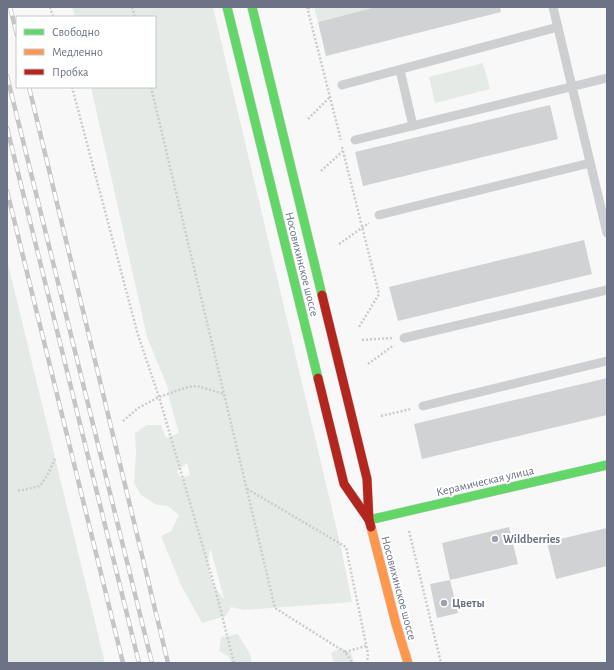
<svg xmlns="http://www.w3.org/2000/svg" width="614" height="670" viewBox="0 0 614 670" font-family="'Alegreya Sans',sans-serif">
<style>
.green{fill:#e6eae6;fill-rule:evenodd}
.building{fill:#d1d2d3}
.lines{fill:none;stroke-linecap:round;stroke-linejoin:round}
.fast-casing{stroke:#d4d4d6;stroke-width:10}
.slow-casing{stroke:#d4d4d6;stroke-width:10}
.jam-casing{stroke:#d4d4d6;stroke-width:10}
.path{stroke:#ccccce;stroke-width:2.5;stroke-dasharray:2 2;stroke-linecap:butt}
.lane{stroke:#cecfd1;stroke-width:9}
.fast{stroke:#63d668;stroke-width:9}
.slow{stroke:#ff974d;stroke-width:9}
.jam{stroke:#b3261e;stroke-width:9}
.rail-casing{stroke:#c5c5c7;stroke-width:4.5}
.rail{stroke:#fff;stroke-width:3;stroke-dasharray:9;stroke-linecap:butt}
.poi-dot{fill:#9ca1ad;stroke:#fff;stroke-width:1.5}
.labels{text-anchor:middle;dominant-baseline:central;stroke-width:4;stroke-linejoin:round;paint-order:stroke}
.street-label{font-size:12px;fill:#6b7285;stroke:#fff}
.poi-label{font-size:12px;font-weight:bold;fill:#6b7285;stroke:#fff;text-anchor:start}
</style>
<rect width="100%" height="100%" fill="#f8f8f8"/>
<!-- green -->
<g class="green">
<path d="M72 7H213L340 543 352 602 244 610 231 607 226 616 202 623 181 585 161 536 171 531 179 515 168 506 157 505 141 495 134 483 136 453 135 433 147 425H161L166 438 179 433 169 399 168 388 147 337 91 87H155V17H75ZM187 463 190 475 181 478 177 471ZM210 550H211L224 599C211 585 205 569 210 550Z"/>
<polygon points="314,7 376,7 318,22"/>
<polygon points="483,63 490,89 435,103 429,77"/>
<polygon points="7,260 105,663 7,663"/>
<polygon points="238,634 250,654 252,663 232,663 228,656 219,651 221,637"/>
<polygon points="341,648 351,653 354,663 334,663 331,653"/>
</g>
<!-- building -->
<g class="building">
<polygon points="376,7 500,7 501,12 326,56 318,22"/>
<polygon points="550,105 558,139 363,186 355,152"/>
<polygon points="584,240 592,274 398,321 389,287"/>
<polygon points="607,378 607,415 422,459 414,424"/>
<polygon points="509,527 518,564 450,580 442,543"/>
<polygon points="607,528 607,566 556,579 547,542"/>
<polygon points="450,580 458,613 437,618 430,584"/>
</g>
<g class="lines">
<!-- fast casing -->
<g class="fast-casing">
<g id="fast">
<polyline points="227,7 318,378"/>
<polyline points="252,7 322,295"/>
<polyline points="369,520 607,465"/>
</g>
</g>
<!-- slow casing -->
<g class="slow-casing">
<polyline id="slow" points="371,527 396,624 408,663"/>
</g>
<!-- jam casing -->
<g class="jam-casing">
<g id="jam">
<polyline points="322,295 367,479 369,520 371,527"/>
<polyline points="318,378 344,484 369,520"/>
</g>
</g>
<!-- path -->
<g class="path">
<polyline points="50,7 53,17"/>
<polyline points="132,7 135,17"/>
<polyline points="307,7 341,140"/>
<polyline points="308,8 313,7"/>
<polyline points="72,87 138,335 159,397 215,588 234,663"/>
<polyline points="151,87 275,608 345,652 353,663"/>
<polyline points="308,119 330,97"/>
<polyline points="342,147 379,294 359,327"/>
<polyline points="321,171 343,151"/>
<polyline points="339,244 369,223"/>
<polyline points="362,340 392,338"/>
<polyline points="368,364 394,345"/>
<polyline points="381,416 411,409"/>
<polyline points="123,421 138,408 159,397 188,387 197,386 224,394"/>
<polyline points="247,489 346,547 368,654 367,663"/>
<polyline points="18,491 40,486 48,474 55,459"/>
<polyline points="409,531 441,663"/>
<polyline points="345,652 366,646"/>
</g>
<!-- lane -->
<g class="lane">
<polyline points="553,7 607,233"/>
<polyline points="400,70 413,126"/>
<polyline points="342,85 558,27"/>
<polyline points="355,140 607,78"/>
<polyline points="379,215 590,163"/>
<polyline points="404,338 607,290"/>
<polyline points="423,406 607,361"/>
</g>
<!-- fast -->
<use href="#fast" class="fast"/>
<!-- slow -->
<use href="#slow" class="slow"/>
<!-- jam -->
<use href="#jam" class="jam"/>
<!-- rail casing -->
<g class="rail-casing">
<g id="rail">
<polyline points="10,7 17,35"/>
<polyline points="7,76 152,663"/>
<polyline points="29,87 168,663"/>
<polyline points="7,128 139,663"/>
<polyline points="7,191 123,663"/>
</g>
</g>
<!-- rail -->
<use href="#rail" class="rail"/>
</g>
<!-- markers -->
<g class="poi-dot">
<circle cx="495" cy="539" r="4"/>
<circle cx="444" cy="603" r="4"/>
</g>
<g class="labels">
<!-- street labels -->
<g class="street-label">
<text transform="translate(302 264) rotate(76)">Носовихинское шоссе</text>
<text transform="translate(485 481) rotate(-13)">Керамическая улица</text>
<text transform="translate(399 588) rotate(75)">Носовихинское шоссе</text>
</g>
<!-- poi labels -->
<g class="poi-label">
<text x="503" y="539">Wildberries</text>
<text x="452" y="603">Цветы</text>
</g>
</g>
<!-- border -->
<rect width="614" height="670" fill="none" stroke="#6b7285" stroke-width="16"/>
<!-- legend -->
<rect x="16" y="16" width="140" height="72" fill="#ffffff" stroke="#c4c7ce"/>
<rect x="24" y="29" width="20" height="6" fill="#63d668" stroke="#c4c7ce"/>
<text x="52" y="36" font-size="12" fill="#6b7285">Свободно</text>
<rect x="24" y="49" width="20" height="6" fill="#ff974d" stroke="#c4c7ce"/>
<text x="52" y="56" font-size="12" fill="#6b7285">Медленно</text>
<rect x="24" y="69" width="20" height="6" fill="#b3261e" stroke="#c4c7ce"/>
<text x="52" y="76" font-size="12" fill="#6b7285">Пробка</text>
</svg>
